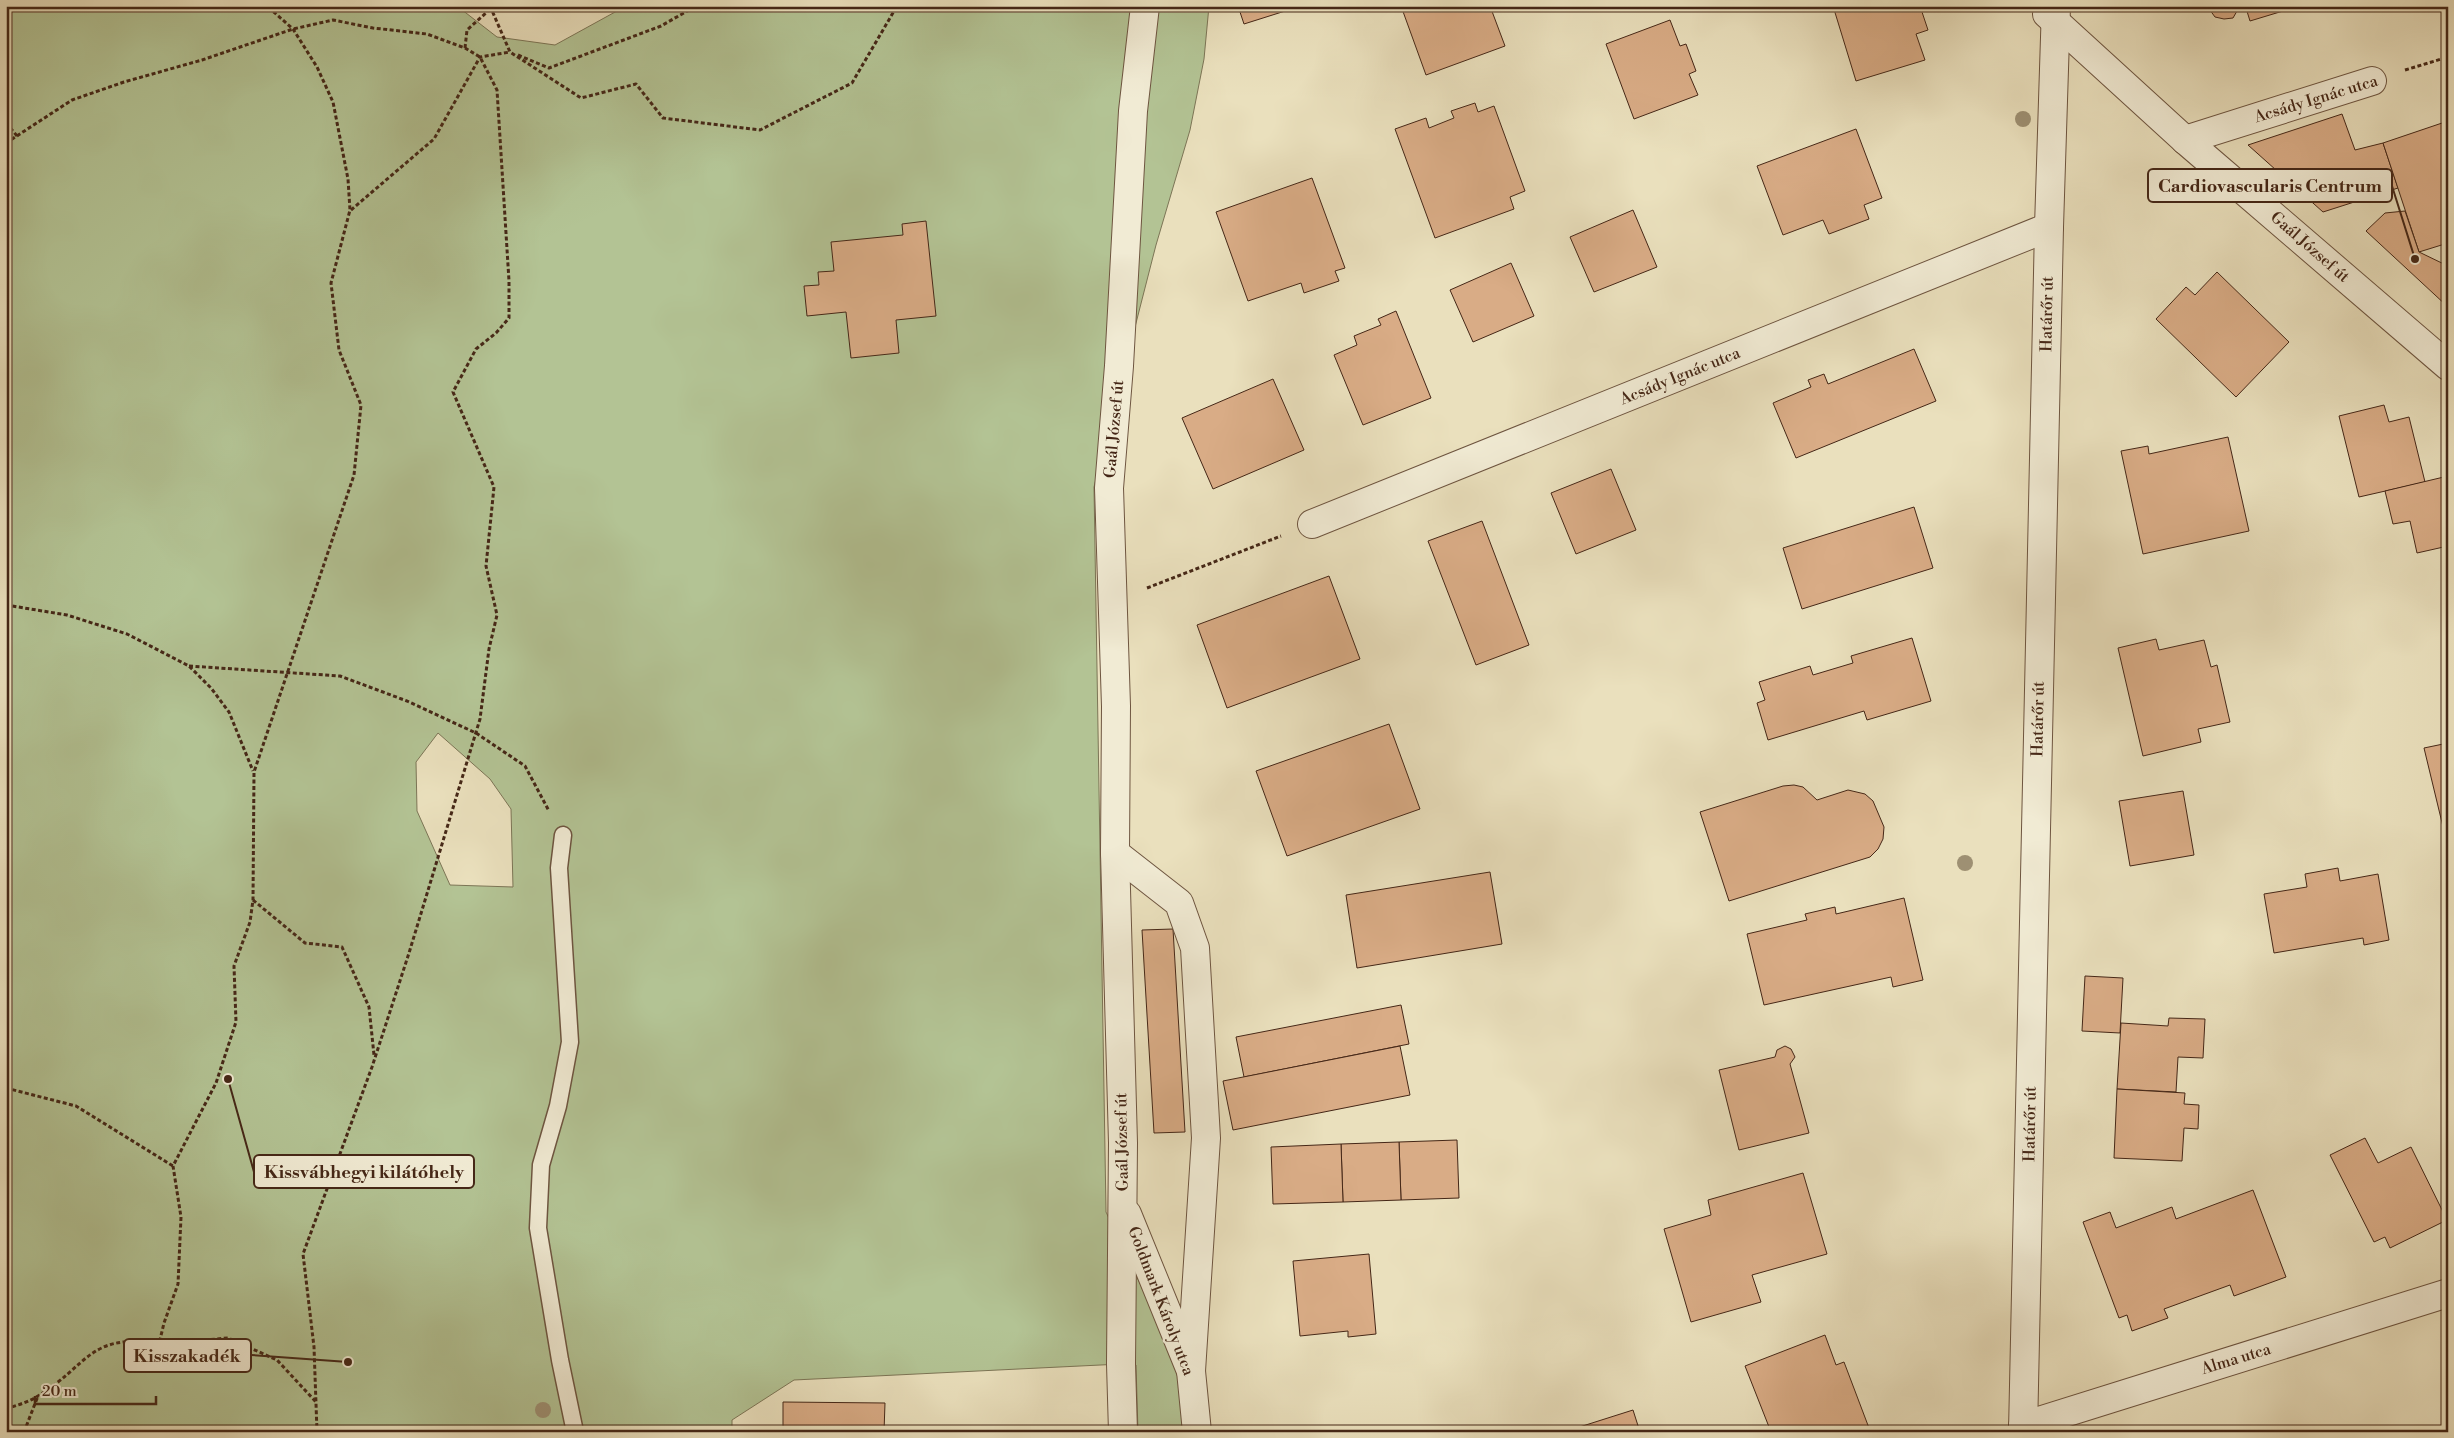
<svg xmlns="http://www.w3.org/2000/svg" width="2454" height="1438" viewBox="0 0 2454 1438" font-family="'Libre Bodoni',serif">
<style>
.green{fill:#b3c394;stroke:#7c7556;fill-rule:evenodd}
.building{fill:#d9ac86;stroke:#452717}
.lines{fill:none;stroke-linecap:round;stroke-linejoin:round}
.lane-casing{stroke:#6e5540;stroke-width:19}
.street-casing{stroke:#6e5540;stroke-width:30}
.path{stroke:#452717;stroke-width:3;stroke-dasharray:4 2.5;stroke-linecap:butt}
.lane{stroke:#f1ebd4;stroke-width:16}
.street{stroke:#f1ebd4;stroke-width:28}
.tree{fill:#9e9073}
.labels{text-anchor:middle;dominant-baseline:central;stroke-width:5;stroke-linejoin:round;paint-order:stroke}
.street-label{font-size:16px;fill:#452717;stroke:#f1ebd4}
.leader{fill:none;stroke:#452717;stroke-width:2}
.callout-dot{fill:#452717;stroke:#f1ebd4;stroke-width:2}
.callout{fill:#f1ebd4;stroke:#452717;stroke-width:2}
.callout-label{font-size:18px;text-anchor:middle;font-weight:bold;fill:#452717}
</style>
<rect width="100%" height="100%" fill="#eae0bd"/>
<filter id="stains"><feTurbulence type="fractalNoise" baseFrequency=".004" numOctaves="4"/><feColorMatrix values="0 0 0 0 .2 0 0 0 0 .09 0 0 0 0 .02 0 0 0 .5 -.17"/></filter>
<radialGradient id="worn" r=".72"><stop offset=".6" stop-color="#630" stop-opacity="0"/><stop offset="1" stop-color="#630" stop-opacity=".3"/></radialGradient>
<!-- green -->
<path class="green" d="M6 6H457L497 37 555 45 626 6H1209L1204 59 1190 130 1156 245 1094 487 1106 1212 1183 1374 1184 1432H1138L1136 1365 1121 1364 794 1380 732 1420V1432H6ZM438 733 490 779 511 809 513 887 450 885 417 811 416 762Z"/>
<!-- building -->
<g class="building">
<polygon points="1238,6 1301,6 1244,24"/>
<polygon points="1401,6 1490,6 1505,46 1426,75"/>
<polygon points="1833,6 1920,6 1928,30 1916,34 1925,60 1856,81"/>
<polygon points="2207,6 2281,6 2283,11 2250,21 2246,8 2237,11 2233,18 2224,19 2215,17"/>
<polygon points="1670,20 1680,46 1686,44 1696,71 1689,74 1698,95 1634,119 1606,44"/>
<polygon points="1475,103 1478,112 1494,106 1525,191 1510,197 1514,209 1435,238 1395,129 1426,118 1429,128 1454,118 1451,111"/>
<polygon points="2342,114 2355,150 2383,143 2398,188 2323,212 2248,145"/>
<polygon points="2448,121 2448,243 2419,252 2383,143"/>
<polygon points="1856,129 1882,198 1864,205 1869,219 1829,234 1823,220 1783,235 1757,166"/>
<polygon points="1312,178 1345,268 1335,271 1339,281 1304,293 1301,283 1248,301 1216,212"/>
<polygon points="1633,210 1657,267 1594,292 1570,237"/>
<polygon points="2405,211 2419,252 2448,266 2448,307 2366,231 2385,213"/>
<polygon points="926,221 936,316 896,320 899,353 851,358 846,312 807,316 804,286 819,285 818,272 834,271 831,242 903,235 902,224"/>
<polygon points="1511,263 1534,316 1473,342 1450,290"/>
<polygon points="2217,272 2289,342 2236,397 2156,319 2186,287 2195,295"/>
<polygon points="1396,311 1431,398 1363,425 1334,355 1357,345 1354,336 1381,325 1378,319"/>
<polygon points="1914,349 1936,401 1796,458 1773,403 1811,387 1808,380 1824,374 1828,384"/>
<polygon points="1273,379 1304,450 1213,489 1182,418"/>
<polygon points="2384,405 2389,422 2409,417 2425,482 2359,497 2339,416"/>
<polygon points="2228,437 2249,531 2143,554 2121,451 2148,446 2149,454"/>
<polygon points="1611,469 1636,530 1576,554 1551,493"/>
<polygon points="2448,476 2448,546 2417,553 2410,521 2393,524 2385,491"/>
<polygon points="1914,507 1933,568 1802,609 1783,548"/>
<polygon points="1482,521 1529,645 1476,665 1428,541"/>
<polygon points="1329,576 1360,659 1227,708 1197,625"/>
<polygon points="1912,638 1931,701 1867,720 1864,711 1768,740 1757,703 1765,700 1759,682 1810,666 1813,675 1853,663 1851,656"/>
<polygon points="2156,639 2159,650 2204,640 2211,667 2217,665 2230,722 2198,729 2201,742 2143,756 2118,648"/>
<polygon points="1389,724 1420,809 1287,856 1256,771"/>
<polygon points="2448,743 2448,830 2444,831 2424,748"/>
<polygon points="1794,785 1803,787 1817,800 1848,790 1865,794 1873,801 1884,827 1883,839 1878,849 1870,857 1729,901 1700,812 1783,786"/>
<polygon points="2183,791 2194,855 2130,866 2119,801"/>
<polygon points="2338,868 2340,881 2378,874 2389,940 2364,945 2363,938 2274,953 2264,894 2307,887 2305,874"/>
<polygon points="1490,872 1502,944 1357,968 1346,895"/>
<polygon points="1904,898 1923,980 1893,987 1891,977 1764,1005 1747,934 1807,920 1805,914 1835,907 1836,914"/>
<polygon points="1173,929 1185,1132 1154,1133 1142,930"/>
<polygon points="2085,976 2123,978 2120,1033 2082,1031"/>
<polygon points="1401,1005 1409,1044 1244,1077 1236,1037"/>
<polygon points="2169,1018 2205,1019 2203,1058 2178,1057 2176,1092 2117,1089 2121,1023 2168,1026"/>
<polygon points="1400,1046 1410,1095 1233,1130 1223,1081"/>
<polygon points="1785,1046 1791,1049 1795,1057 1790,1064 1809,1133 1739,1150 1719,1070 1775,1057 1777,1050"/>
<polygon points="2117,1089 2185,1093 2184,1104 2199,1105 2198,1129 2184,1128 2182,1161 2114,1158"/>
<polygon points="2365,1138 2378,1163 2411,1147 2447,1220 2390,1248 2385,1237 2374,1242 2330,1155"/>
<polygon points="1457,1140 1459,1198 1401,1200 1399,1142"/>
<polygon points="1399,1142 1401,1200 1343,1202 1341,1144"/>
<polygon points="1341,1144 1343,1202 1273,1204 1271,1147"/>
<polygon points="1803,1173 1827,1254 1752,1275 1761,1302 1691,1322 1664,1229 1711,1215 1708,1200"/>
<polygon points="2253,1190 2286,1277 2234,1296 2230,1285 2164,1309 2168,1318 2132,1331 2127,1315 2119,1318 2083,1222 2110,1212 2116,1228 2172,1207 2176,1219"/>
<polygon points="1369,1254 1376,1334 1348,1337 1348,1331 1300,1336 1293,1261"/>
<polygon points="1825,1335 1836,1365 1844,1362 1869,1428 1859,1432 1771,1432 1745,1366"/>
<polygon points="783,1402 885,1403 884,1432 783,1432"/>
<polygon points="1633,1410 1640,1432 1570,1432 1570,1430"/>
</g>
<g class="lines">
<!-- lane casing -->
<g class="lane-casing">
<polyline id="lane" points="563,835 559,868 570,1042 558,1106 541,1165 538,1228 560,1360 575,1432"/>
</g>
<!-- street casing -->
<g class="street-casing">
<g id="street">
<polyline points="2047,14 2185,140 2448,366"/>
<polyline points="2185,140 2372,81"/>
<polyline points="1312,524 2049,227"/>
<polyline points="1115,853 1179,903 1195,948 1206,1138 1191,1371"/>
<polyline points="1127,1214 1191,1371 1197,1432"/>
<polyline points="2023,1426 2448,1293"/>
<polyline points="1123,1432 1121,1364 1123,1143 1115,853 1116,706 1109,488 1119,366 1133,111 1145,6"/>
<polyline points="2023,1432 2049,227 2056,6"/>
</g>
</g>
<!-- path -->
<g class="path">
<polyline points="490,6 510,52 581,98 636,84 663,118 760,130 852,83 897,6"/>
<polyline points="465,48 467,30 487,12 490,6"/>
<polyline points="518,55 549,68 661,26 696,6"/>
<polyline points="2405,70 2448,57"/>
<polyline points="6,123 18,137"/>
<polyline points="6,143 72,100 124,82 202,60 293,29 333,20 373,28 427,34 465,48 480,57 497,90 509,281 509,318 496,333 476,349 453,392 494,487 486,566 497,615 489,649 480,719 409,953 372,1067 303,1254 314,1347 317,1432"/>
<polyline points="351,210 434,139 480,57 510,52"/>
<polyline points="1147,588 1281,536"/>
<polyline points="6,605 67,615 127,634 189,666 211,688 229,712 253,771"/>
<polyline points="189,666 340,676 407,701 476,733 525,766 549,811"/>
<polyline points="253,900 305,943 342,947 369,1007 374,1055"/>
<polyline points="6,1088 76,1106 173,1166"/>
<polyline points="159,1344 228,1338 277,1360 317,1403"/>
<path d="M6 1409C17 1405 29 1402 38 1396 88 1366 89 1332 159 1344L164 1323 178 1284 181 1217 173 1166 216 1083 236 1022 234 966 250 922 253 900 254 772 354 475 361 405 339 350 331 283 350 210 348 179 333 102 317 67 293 29 267 6"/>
<polyline points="24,1432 38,1396"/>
</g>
<!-- lane -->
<use href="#lane" class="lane"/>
<!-- street -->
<use href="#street" class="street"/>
</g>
<!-- trees -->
<g class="tree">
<circle cx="2023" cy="119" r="8"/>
<circle cx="1965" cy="863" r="8"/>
<circle cx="543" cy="1410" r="8"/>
</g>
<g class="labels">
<!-- street labels -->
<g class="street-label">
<text transform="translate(2316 99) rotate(-17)">Acsády Ignác utca</text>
<text transform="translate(2310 247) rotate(41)">Gaál József út</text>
<text transform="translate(2047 314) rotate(-89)">Határőr út</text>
<text transform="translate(1680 376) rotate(-22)">Acsády Ignác utca</text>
<text transform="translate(1114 429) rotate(-85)">Gaál József út</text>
<text transform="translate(2038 719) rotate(-89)">Határőr út</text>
<text transform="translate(2030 1124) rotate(-89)">Határőr út</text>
<text transform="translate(1122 1142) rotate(-91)">Gaál József út</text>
<text transform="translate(1161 1301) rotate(69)">Goldmark Károly utca</text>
<text transform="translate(2236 1359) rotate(-17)">Alma utca</text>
</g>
</g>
<!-- callouts -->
<path class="leader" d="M2415 259L2392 186M228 1079L254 1172M348 1362L251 1355"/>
<g class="callout-dot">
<circle cx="2415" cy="259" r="5"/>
<circle cx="228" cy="1079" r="5"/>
<circle cx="348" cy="1362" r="5"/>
</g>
<g class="callout">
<rect x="2148" y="169" width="244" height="33" rx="5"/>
<rect x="254" y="1155" width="220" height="33" rx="5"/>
<rect x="124" y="1339" width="127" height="33" rx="5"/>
</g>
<g class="callout-label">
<text x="2270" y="192">Cardiovascularis Centrum</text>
<text x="364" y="1178">Kissvábhegyi kilátóhely</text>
<text x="187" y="1362">Kisszakadék</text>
</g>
<!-- margin -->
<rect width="2454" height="1438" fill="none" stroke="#eae0bd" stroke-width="25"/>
<rect x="8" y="8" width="2439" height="1423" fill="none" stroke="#452717" stroke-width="2.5"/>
<rect x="12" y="12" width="2429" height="1413" fill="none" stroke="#452717"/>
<!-- scale -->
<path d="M35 1396v8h121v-8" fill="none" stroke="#452717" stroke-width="2.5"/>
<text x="42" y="1396" font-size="15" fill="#452717" stroke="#f1ebd4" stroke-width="4" paint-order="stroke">20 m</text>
<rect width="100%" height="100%" filter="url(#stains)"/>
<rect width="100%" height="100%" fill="url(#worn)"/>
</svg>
